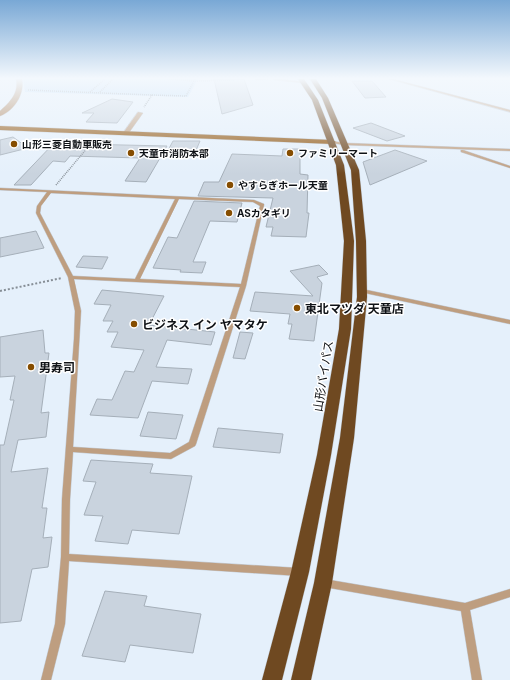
<svg xmlns="http://www.w3.org/2000/svg" width="510" height="680" viewBox="0 0 510 680" font-family="Inter,'Noto Sans JP',sans-serif">
<style>
.green{fill:#bddcf9}
.building{fill:#c9d3de;stroke:#a5afb9}
.lines{fill:none;stroke-linecap:round;stroke-linejoin:round}
.lane-casing{stroke:#c3ccd6;stroke-width:1}
.street-casing{stroke:#c3ccd6;stroke-width:1}
.secondary-casing{stroke:#c3ccd6;stroke-width:1}
.primary-casing{stroke:#c3ccd6;stroke-width:1}
.highway-casing{stroke:#c3ccd6;stroke-width:1}
.path-far1{stroke:#868e96;stroke-width:1.5;stroke-dasharray:1 1;stroke-linecap:butt}
.path{stroke:#868e96;stroke-width:2;stroke-dasharray:2 2;stroke-linecap:butt}
.lane{fill:#be9e80;fill-rule:evenodd}
.street{fill:#be9e80;fill-rule:evenodd}
.secondary{fill:#a57648;fill-rule:evenodd}
.primary{fill:#925915;fill-rule:evenodd}
.highway{fill:#6f4921;fill-rule:evenodd}
.poi-dot{fill:#864d00;stroke:#fff;stroke-width:1.5}
.labels{text-anchor:middle;dominant-baseline:central;stroke-width:3;stroke-linejoin:round;paint-order:stroke}
.far-poi-label{font-size:10px;font-weight:bold;fill:#0f1216;stroke:#fff;text-anchor:start}
.poi-label{font-size:12px;font-weight:bold;fill:#0f1216;stroke:#fff;text-anchor:start}
.street-label{font-size:12px;fill:#0f1216;stroke:#fff}
</style>
<rect width="100%" height="100%" fill="#e5f0fb"/>
<!-- green -->
<polygon class="green" points="23,79 198,79 188,97 25,92"/>
<!-- building -->
<g class="building">
<polygon points="214,79 244,79 253,105 222,114"/>
<polygon points="352,81 372,81 386,97 365,98"/>
<polygon points="112,99 133,102 117,123 86,122 94,113 82,113"/>
<polygon points="371,123 405,136 387,141 353,128"/>
<polygon points="13,137 28,148 0,155 0,140"/>
<polygon points="173,141 200,141 194,155 166,154"/>
<polygon points="55,142 80,144 167,146 146,182 125,181 140,158 70,156 65,162 53,161 31,185 14,185"/>
<polygon points="283,149 300,149 300,174 308,175 307,213 309,213 306,237 271,236 273,227 266,227 273,198 198,196 204,182 219,182 232,154 282,156"/>
<polygon points="395,150 427,161 370,185 363,162"/>
<polygon points="194,201 242,203 237,222 210,221 193,262 206,262 202,273 180,272 181,270 153,268 168,237 177,238"/>
<polygon points="36,231 44,248 0,257 0,238"/>
<polygon points="83,256 108,257 102,269 76,267"/>
<polygon points="319,265 328,274 317,277 322,283 314,341 289,339 292,324 288,324 290,314 250,311 255,292 313,296 290,271"/>
<polygon points="102,290 164,296 149,325 215,332 211,345 167,340 156,367 192,369 188,384 152,381 138,418 90,415 97,399 112,400 125,371 134,372 144,350 111,347 118,332 107,332 113,321 103,321 111,305 94,304"/>
<polygon points="43,330 45,353 49,353 41,413 49,412 46,437 18,440 11,472 48,468 42,508 47,508 43,538 52,537 48,567 32,569 21,621 0,623 0,445 4,445 14,400 10,400 15,376 0,377 0,337"/>
<polygon points="240,332 253,333 245,359 233,358"/>
<polygon points="148,412 183,415 176,439 140,436"/>
<polygon points="218,428 283,434 280,453 213,447"/>
<polygon points="91,460 153,464 150,473 192,476 179,534 132,530 128,544 95,541 103,516 84,515 96,482 83,481"/>
<polygon points="105,591 147,596 144,606 201,614 193,653 130,645 125,662 82,656"/>
</g>
<g class="lines">
<!-- lane casing -->
<g class="lane-casing">
<g id="lane">
<polygon points="255,79 268,79 256,80"/>
<polygon points="273,79 281,79 304,82 303,83 274,80"/>
<polygon points="389,79 393,79 510,110 510,112"/>
<polygon points="331,141 345,143 510,149 510,151 345,145 331,143"/>
<polygon points="461,150 463,150 510,166 510,168 461,152"/>
<path d="M0 188 254 200 264 204V205L246 286 196 444 195 446 171 459 73 452 70 499 69 554 299 568 302 569 303 572 302 575 299 576 69 561 65 624 51 680H41L55 624 61 557 62 499 74 339 75 311 68 277 36 213 37 206 47 192 0 190ZM51 193 175 199 135 279 73 276 40 213 41 206ZM179 199 253 202 260 206 241 284 140 279ZM74 279 240 287 189 442 170 453 73 447 81 311Z"/>
<polygon points="362,289 510,320 510,324 360,292 359,291"/>
<polygon points="324,579 465,603 510,589 510,597 470,610 482,680 472,680 461,611 324,587 321,586 320,583 321,580"/>
</g>
</g>
<!-- street casing -->
<g class="street-casing">
<polygon id="street" points="138,112 143,113 128,134 124,134 123,133"/>
</g>
<!-- secondary casing -->
<g class="secondary-casing">
<path id="secondary" d="M16 79H22C25 94 14 111 0 116V111C10 102 19 93 16 79Z"/>
</g>
<!-- primary casing -->
<g class="primary-casing">
<polygon id="primary" points="0,126 332,140 336,142 332,144 0,130"/>
</g>
<!-- highway casing -->
<g class="highway-casing">
<g id="highway">
<polygon points="298,79 304,79 318,100 344,165 354,241 351,329 331,455 309,572 282,680 262,680 291,572 317,455 339,329 344,241 336,165 312,100"/>
<polygon points="310,79 316,79 328,98 359,170 366,241 367,297 354,438 332,583 311,680 291,680 314,583 340,438 357,297 356,241 351,170 322,98"/>
</g>
</g>
<!-- path-far1 -->
<g class="path-far1">
<polyline points="169,79 194,81 235,80"/>
<polyline points="28,90 152,95 144,107"/>
<polyline points="90,92 105,79"/>
<polyline points="100,92 113,79"/>
<polyline points="152,95 186,96 195,79"/>
<polyline points="56,185 94,140"/>
</g>
<!-- path -->
<polyline class="path" points="0,291 62,278"/>
<!-- lane -->
<use href="#lane" class="lane"/>
<!-- street -->
<use href="#street" class="street"/>
<!-- secondary -->
<use href="#secondary" class="secondary"/>
<!-- primary -->
<use href="#primary" class="primary"/>
<!-- highway -->
<use href="#highway" class="highway"/>
</g>
<!-- sky -->
<linearGradient id="sky" x2="0" y2="1"><stop stop-color="#79a8d5"/><stop offset="0.45" stop-color="#f3f8fd"/><stop offset="1" stop-color="#f3f8fd" stop-opacity="0"/></linearGradient>
<rect width="510" height="174" fill="url(#sky)"/>
<!-- markers -->
<g class="poi-dot">
<circle cx="14" cy="144" r="4"/>
<circle cx="131" cy="153" r="4"/>
<circle cx="290" cy="153" r="4"/>
<circle cx="230" cy="185" r="4"/>
<circle cx="229" cy="213" r="4"/>
<circle cx="297" cy="308" r="4"/>
<circle cx="134" cy="324" r="4"/>
<circle cx="31" cy="367" r="4"/>
</g>
<g class="labels">
<!-- far-poi labels -->
<g class="far-poi-label">
<text x="22" y="144">山形三菱自動車販売</text>
<text x="139" y="153">天童市消防本部</text>
<text x="298" y="153">ファミリーマート</text>
<text x="238" y="185">やすらぎホール天童</text>
<text x="237" y="213">ASカタギリ</text>
</g>
<!-- poi labels -->
<g class="poi-label">
<text x="305" y="308">東北マツダ 天童店</text>
<text x="142" y="324">ビジネス イン ヤマタケ</text>
<text x="39" y="367">男寿司</text>
</g>
<!-- street labels -->
<g class="street-label">
<text transform="translate(323 376) rotate(-81)">山形バイパス</text>
</g>
</g>
</svg>
